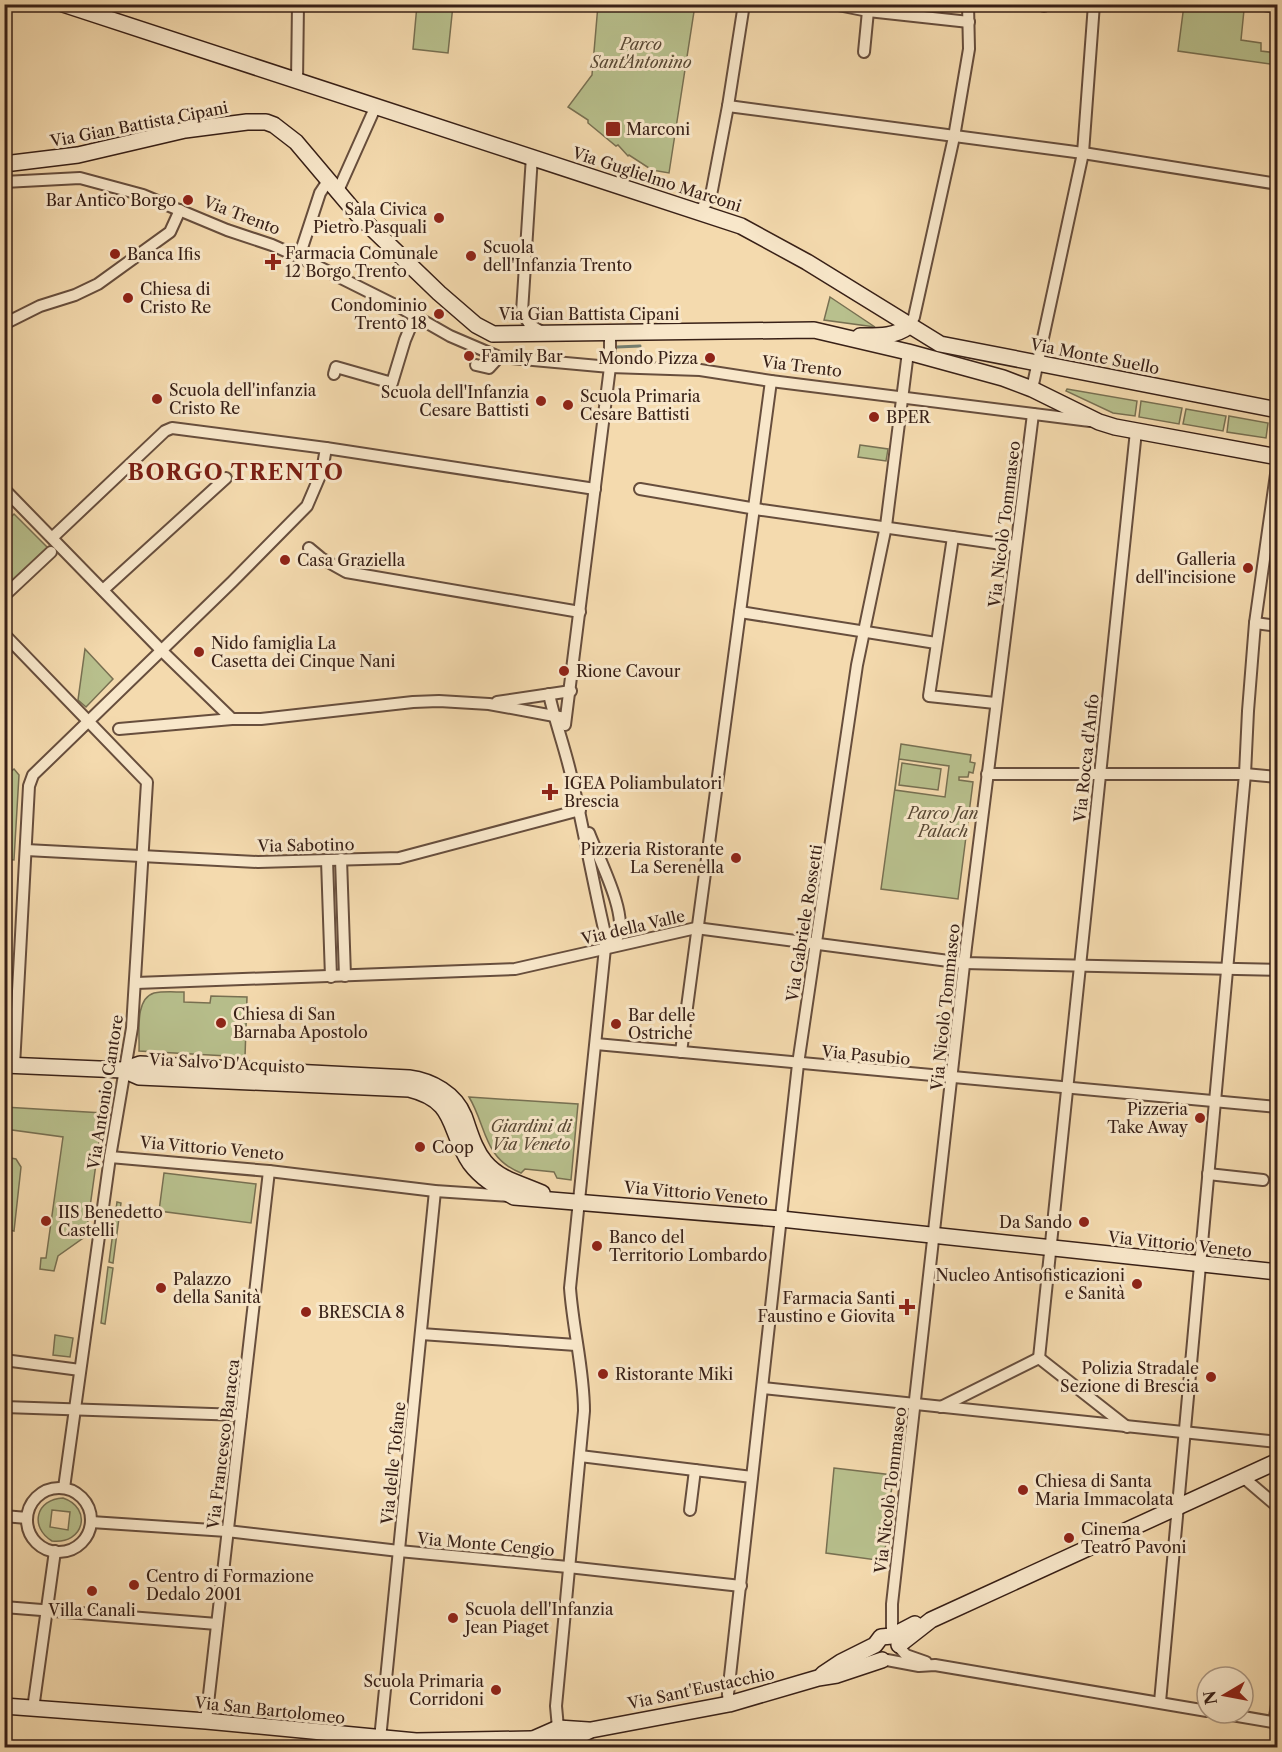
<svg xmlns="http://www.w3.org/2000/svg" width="1282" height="1752" viewBox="0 0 1282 1752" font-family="'Libre Caslon Text',serif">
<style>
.green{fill:#b8c08d;stroke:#787052;stroke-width:1.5;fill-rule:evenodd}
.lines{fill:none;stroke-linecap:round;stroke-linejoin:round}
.stream{stroke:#747d6f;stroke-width:3}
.street-casing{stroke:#674e3d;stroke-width:14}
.secondary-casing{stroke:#382017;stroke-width:18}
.street{stroke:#f8e7ca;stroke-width:10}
.secondary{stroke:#f8e7ca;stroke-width:15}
.poi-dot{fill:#8f2418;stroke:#f8e7ca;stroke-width:2}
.labels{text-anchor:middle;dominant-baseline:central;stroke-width:6;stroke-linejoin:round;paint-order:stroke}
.park-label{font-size:16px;font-style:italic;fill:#584834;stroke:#f8e7ca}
.street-label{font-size:16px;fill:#382017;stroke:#f8e7ca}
.poi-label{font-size:16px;fill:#382017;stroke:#f8e7ca;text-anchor:start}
.district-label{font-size:22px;font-weight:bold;letter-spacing:1.5px;fill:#7a1f14;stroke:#f8e7ca}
</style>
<rect width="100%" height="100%" fill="#f4daae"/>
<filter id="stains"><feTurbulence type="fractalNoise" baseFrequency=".00333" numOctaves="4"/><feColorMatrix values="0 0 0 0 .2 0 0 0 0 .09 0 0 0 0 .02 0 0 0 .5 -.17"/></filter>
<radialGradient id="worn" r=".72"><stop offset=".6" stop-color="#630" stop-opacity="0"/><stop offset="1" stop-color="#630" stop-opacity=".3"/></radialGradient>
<!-- green -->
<g class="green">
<polygon points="417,5 453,5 448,53 413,49"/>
<polygon points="598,5 695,5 669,173 652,170 629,155 628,156 618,145 616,146 588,123 588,120 568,107 592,75"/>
<polygon points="1184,5 1202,5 1244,10 1241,40 1261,43 1261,51 1277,53 1277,65 1178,51"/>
<polygon points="830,297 875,327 824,320"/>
<polygon points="1067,389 1137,401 1135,416 1113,413 1066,391"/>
<polygon points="1141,401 1182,408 1179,424 1139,417"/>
<polygon points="1186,409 1226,416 1223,431 1183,424"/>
<polygon points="1229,416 1268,423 1266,438 1227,432"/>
<polygon points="860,445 888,449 886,461 858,457"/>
<polygon points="14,514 49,549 5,592 5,523"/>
<polygon points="85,649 113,679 86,707 78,700"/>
<path d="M901 744 971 755 970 762 975 763 973 773 969 772 968 777H959V780L973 782 958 899 881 889ZM899 759 949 766 945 797 895 790Z"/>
<polygon points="902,763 941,769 938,790 899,785"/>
<polygon points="14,769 19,775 14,860 5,859 5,773 6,771 9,773"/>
<path d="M184 992V1002L210 1003 211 996 247 997 245 1057 139 1051C140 1035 134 999 154 993 163 991 174 992 184 992Z"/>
<path d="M469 1097 578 1104 571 1180 557 1178 554 1172 525 1169 521 1173C483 1158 487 1127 469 1097Z"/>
<polygon points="4,1107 103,1113 86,1236 58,1256 54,1271 40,1269 41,1258 46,1258 63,1137 5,1129"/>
<polygon points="5,1157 16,1159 21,1167 14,1231 5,1229"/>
<polygon points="164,1173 256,1184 251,1223 159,1211"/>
<polygon points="117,1202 121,1203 113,1263 109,1262"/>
<polygon points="108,1267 113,1268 105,1324 101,1323"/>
<polygon points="55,1335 73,1338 70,1357 53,1355"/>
<polygon points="834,1468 893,1475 884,1561 826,1553"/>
<path d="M63 1498C93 1508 84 1545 52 1541 29 1527 36 1499 63 1498ZM52 1510 70 1512 68 1530 50 1527Z"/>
</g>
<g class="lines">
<!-- stream -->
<polyline class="stream" points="617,347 640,346"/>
<!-- street casing -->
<g class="street-casing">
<g id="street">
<polyline points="833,4 868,11 969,22"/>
<polyline points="1257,4 1278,7"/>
<polyline points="1044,6 1044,4"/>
<polyline points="864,52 868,11"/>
<polyline points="297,82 298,4"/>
<polyline points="728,106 1083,153 1278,184"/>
<polyline points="532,156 522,312 530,325 542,332"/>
<polyline points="4,182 80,178 143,195 227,230 272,245 299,257 401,308 450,336 499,357 610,367 700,370 771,381 1090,421"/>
<polyline points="337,193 375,108"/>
<polyline points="699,211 709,200 712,190 728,106 744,4"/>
<polyline points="299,257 320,193 328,181"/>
<polyline points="4,324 40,306 75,295 98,284 170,232 180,210"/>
<polyline points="909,326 914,317 954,137 969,49 968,4"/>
<polyline points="476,365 489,368 499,357"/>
<polyline points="334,374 336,367 392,383 405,340 415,316"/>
<polyline points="1032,389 1083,153 1094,4"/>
<polyline points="4,489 162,651 232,719"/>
<polyline points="640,489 762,510 1016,546"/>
<polyline points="53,537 165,431 172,428 326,448 595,489"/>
<polyline points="953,537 929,696 995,703"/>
<polyline points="309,548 321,558 346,572 580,612"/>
<polyline points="103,590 226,478"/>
<polyline points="4,596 51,552"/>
<polyline points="740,612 936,643"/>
<polyline points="1255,623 1278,626"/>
<polyline points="4,634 147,782 132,1028 110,1157 64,1488"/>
<path d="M549 694C555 722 565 748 571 775 583 826 592 877 604 929L605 948 570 1288C573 1330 584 1370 584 1411L556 1706 558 1728"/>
<polyline points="497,702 571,691"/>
<polyline points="565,725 610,367 610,332"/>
<polyline points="119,729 232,719 261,719 413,702 439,701 489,704 565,718"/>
<polyline points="987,774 1245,774 1278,777"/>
<path d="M589 833C597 855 630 917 617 938 614 941 609 944 606 947"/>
<polyline points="26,850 258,862 399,858 580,810"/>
<polyline points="341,859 345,976"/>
<polyline points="327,860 331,977"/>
<polyline points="136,983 515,969 696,928 964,963 1278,970"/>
<polyline points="596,1044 1278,1107"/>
<polyline points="681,1052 771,381"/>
<polyline points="14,1066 29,786 33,775 232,582 307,506 322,471 326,448"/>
<polyline points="110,1157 269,1171 435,1191 510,1196"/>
<polyline points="1208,1174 1263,1180"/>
<polyline points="421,1334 576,1345"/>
<polyline points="1039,1358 1136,431"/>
<polyline points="4,1360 80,1370"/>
<polyline points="763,1388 1278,1442"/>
<polyline points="4,1407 241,1415"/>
<polyline points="941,1407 1039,1358 1127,1427"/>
<polyline points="580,1456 752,1477"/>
<polyline points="1244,1478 1278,1507"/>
<circle cx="59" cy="1520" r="32"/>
<polyline points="690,1510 695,1470"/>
<polyline points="4,1516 27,1518"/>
<polyline points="91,1522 227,1531 399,1551 568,1567 741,1586"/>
<polyline points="4,1607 217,1624"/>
<polyline points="892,1636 892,1604 966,947 1033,414"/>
<polyline points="900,1648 906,1655 926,1662"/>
<polyline points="887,1660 919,1666 935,1665 1207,1711"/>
<polyline points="1160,1702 1245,774 1248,711 1255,623 1278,460"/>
<polyline points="729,1704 728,1694 798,1064 857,665 886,526 908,352"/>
<polyline points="33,1709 55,1551"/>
<polyline points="1220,1713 1278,1723"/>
<polyline points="206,1721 269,1171"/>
<polyline points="1274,1723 1278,1699"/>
<polyline points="380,1739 435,1191"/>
</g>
</g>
<!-- secondary casing -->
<g class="secondary-casing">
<g id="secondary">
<polyline points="63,4 741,226 807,262 940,344 1278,410"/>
<polyline points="4,164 78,155 185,130 247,122 266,122 274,125 296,142 356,213 439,293 476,325 493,334 814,330 908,352 1003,378 1032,389 1099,422 1115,427 1278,457"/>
<path d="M860 336C877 336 895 337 909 326"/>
<path d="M4 1065 123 1070 139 1077 409 1089C458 1101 447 1129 470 1163 482 1179 497 1187 514 1197L781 1219 1278 1272"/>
<path d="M123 1070 140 1064 409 1078C432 1081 455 1094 464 1116 470 1132 474 1149 485 1162 500 1180 522 1184 542 1193"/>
<polyline points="899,1645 931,1620 1278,1461"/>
<polyline points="823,1674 841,1662 875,1645 881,1637 892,1636 915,1624"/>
<polyline points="4,1706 206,1721 416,1741 531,1739 552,1743 567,1741 591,1730 729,1704 818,1678 837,1675 882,1660"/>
<polyline points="533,1739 558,1728 588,1730"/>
</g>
</g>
<!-- street -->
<use href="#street" class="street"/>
<!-- secondary -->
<use href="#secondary" class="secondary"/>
</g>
<!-- markers -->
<g class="poi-dot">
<rect x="605" y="121" width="16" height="16" rx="3"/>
<circle cx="188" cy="200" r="6"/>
<circle cx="439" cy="218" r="6"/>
<circle cx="115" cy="254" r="6"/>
<circle cx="471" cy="256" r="6"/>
<path d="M270 253h6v6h6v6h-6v6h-6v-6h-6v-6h6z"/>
<circle cx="128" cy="298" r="6"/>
<circle cx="439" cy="314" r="6"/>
<circle cx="469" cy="356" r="6"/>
<circle cx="710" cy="358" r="6"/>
<circle cx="157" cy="399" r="6"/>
<circle cx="541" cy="401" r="6"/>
<circle cx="568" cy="405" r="6"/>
<circle cx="874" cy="417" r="6"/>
<circle cx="285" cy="560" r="6"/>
<circle cx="1248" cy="568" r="6"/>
<circle cx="199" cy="652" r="6"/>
<circle cx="564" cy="671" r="6"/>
<path d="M547 783h6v6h6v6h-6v6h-6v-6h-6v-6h6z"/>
<circle cx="736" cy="858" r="6"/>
<circle cx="221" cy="1023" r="6"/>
<circle cx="616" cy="1024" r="6"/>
<circle cx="1200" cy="1118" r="6"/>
<circle cx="420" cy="1147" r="6"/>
<circle cx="46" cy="1221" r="6"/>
<circle cx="1084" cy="1222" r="6"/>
<circle cx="597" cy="1246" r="6"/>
<circle cx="1137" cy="1284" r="6"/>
<circle cx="161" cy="1288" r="6"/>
<path d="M904 1298h6v6h6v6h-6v6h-6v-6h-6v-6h6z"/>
<circle cx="306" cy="1312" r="6"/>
<circle cx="603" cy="1374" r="6"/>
<circle cx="1211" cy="1377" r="6"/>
<circle cx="1023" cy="1490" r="6"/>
<circle cx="1069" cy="1538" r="6"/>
<circle cx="134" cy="1585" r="6"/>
<circle cx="92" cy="1591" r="6"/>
<circle cx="453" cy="1618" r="6"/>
<circle cx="496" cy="1690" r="6"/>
</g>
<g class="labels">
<!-- park labels -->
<g class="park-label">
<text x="641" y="44">Parco<tspan x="641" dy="18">Sant'Antonino</tspan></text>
<text x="943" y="813">Parco Jan<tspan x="943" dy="18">Palach</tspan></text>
<text x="531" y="1126">Giardini di<tspan x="531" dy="18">Via Veneto</tspan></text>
</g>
<!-- street labels -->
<g class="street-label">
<text transform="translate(139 124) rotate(-11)">Via Gian Battista Cipani</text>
<text transform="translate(657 179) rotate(18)">Via Guglielmo Marconi</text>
<text transform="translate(242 215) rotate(21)">Via Trento</text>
<text x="589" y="314">Via Gian Battista Cipani</text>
<text transform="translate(1095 356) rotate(11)">Via Monte Suello</text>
<text transform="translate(802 366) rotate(7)">Via Trento</text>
<text transform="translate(1004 524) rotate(-83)">Via Nicolò Tommaseo</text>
<text transform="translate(1086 758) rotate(-84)">Via Rocca d'Anfo</text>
<text transform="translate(306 845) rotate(-1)">Via Sabotino</text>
<text transform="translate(804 923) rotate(-81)">Via Gabriele Rossetti</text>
<text transform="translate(633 927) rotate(-13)">Via della Valle</text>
<text transform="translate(945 1007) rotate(-84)">Via Nicolò Tommaseo</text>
<text transform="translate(866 1055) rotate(5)">Via Pasubio</text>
<text transform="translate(227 1063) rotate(3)">Via Salvo D'Acquisto</text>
<text transform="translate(105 1092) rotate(-81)">Via Antonio Cantore</text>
<text transform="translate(212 1148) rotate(5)">Via Vittorio Veneto</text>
<text transform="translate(696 1193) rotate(5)">Via Vittorio Veneto</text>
<text transform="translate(1180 1244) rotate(6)">Via Vittorio Veneto</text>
<text transform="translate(223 1444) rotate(-83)">Via Francesco Baracca</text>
<text transform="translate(393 1463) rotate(-84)">Via delle Tofane</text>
<text transform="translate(890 1490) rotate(-83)">Via Nicolò Tommaseo</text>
<text transform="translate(486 1544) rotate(5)">Via Monte Cengio</text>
<text transform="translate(701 1688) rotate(-12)">Via Sant'Eustacchio</text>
<text transform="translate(270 1710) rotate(6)">Via San Bartolomeo</text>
</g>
<!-- poi labels -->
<g class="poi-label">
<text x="626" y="129">Marconi</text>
<text x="176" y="200" text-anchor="end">Bar Antico Borgo</text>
<text x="427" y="209" text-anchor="end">Sala Civica<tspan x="427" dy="18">Pietro Pasquali</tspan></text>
<text x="483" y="247">Scuola<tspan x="483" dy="18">dell'Infanzia Trento</tspan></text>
<text x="285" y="253">Farmacia Comunale<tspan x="285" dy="18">12 Borgo Trento</tspan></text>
<text x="127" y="254">Banca Ifis</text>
<text x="140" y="289">Chiesa di<tspan x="140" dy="18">Cristo Re</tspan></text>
<text x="427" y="305" text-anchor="end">Condominio<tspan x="427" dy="18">Trento 18</tspan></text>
<text x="481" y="356">Family Bar</text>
<text x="698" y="358" text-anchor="end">Mondo Pizza</text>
<text x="169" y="390">Scuola dell'infanzia<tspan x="169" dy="18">Cristo Re</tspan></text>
<text x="529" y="392" text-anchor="end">Scuola dell'Infanzia<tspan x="529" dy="18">Cesare Battisti</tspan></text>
<text x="580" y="396">Scuola Primaria<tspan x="580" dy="18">Cesare Battisti</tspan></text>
<text x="886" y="417">BPER</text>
<text x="1236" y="559" text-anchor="end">Galleria<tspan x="1236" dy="18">dell'incisione</tspan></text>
<text x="297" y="560">Casa Graziella</text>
<text x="211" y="643">Nido famiglia La<tspan x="211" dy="18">Casetta dei Cinque Nani</tspan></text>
<text x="576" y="671">Rione Cavour</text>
<text x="564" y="783">IGEA Poliambulatori<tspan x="564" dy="18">Brescia</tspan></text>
<text x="724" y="849" text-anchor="end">Pizzeria Ristorante<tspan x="724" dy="18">La Serenella</tspan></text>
<text x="233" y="1014">Chiesa di San<tspan x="233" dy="18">Barnaba Apostolo</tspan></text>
<text x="628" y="1015">Bar delle<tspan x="628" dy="18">Ostriche</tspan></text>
<text x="1188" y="1109" text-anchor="end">Pizzeria<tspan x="1188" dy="18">Take Away</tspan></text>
<text x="432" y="1147">Coop</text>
<text x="58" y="1212">IIS Benedetto<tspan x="58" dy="18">Castelli</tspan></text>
<text x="1072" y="1222" text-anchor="end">Da Sando</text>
<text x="609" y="1237">Banco del<tspan x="609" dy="18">Territorio Lombardo</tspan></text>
<text x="1125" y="1275" text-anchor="end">Nucleo Antisofisticazioni<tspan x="1125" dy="18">e Sanità</tspan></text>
<text x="173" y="1279">Palazzo<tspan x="173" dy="18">della Sanità</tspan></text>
<text x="895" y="1298" text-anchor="end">Farmacia Santi<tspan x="895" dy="18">Faustino e Giovita</tspan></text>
<text x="318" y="1312">BRESCIA 8</text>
<text x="1199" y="1368" text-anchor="end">Polizia Stradale<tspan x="1199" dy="18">Sezione di Brescia</tspan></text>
<text x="615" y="1374">Ristorante Miki</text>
<text x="1035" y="1481">Chiesa di Santa<tspan x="1035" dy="18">Maria Immacolata</tspan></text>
<text x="1081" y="1529">Cinema<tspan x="1081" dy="18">Teatro Pavoni</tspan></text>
<text x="146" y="1576">Centro di Formazione<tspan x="146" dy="18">Dedalo 2001</tspan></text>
<text x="465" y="1609">Scuola dell'Infanzia<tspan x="465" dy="18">Jean Piaget</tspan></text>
<text x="92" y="1610" text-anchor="middle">Villa Canali</text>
<text x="484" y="1681" text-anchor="end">Scuola Primaria<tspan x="484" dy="18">Corridoni</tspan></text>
</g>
<!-- district labels -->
<g class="district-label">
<text x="236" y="472">BORGO TRENTO</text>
</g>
</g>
<!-- margin -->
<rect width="1282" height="1752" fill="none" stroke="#f4daae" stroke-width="24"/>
<rect x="6" y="6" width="1270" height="1740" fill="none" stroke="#382017" stroke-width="3"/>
<rect x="12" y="12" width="1258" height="1728" fill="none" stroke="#382017" stroke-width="1.5"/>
<!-- north arrow -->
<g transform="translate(1225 1695) rotate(260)"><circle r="28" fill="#f8e7ca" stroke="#ab9782" stroke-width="1.5"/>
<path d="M0-4.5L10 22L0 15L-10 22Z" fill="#8f2418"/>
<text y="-9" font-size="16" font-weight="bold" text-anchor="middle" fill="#382017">N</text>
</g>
<rect width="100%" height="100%" filter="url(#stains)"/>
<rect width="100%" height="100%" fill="url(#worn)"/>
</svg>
